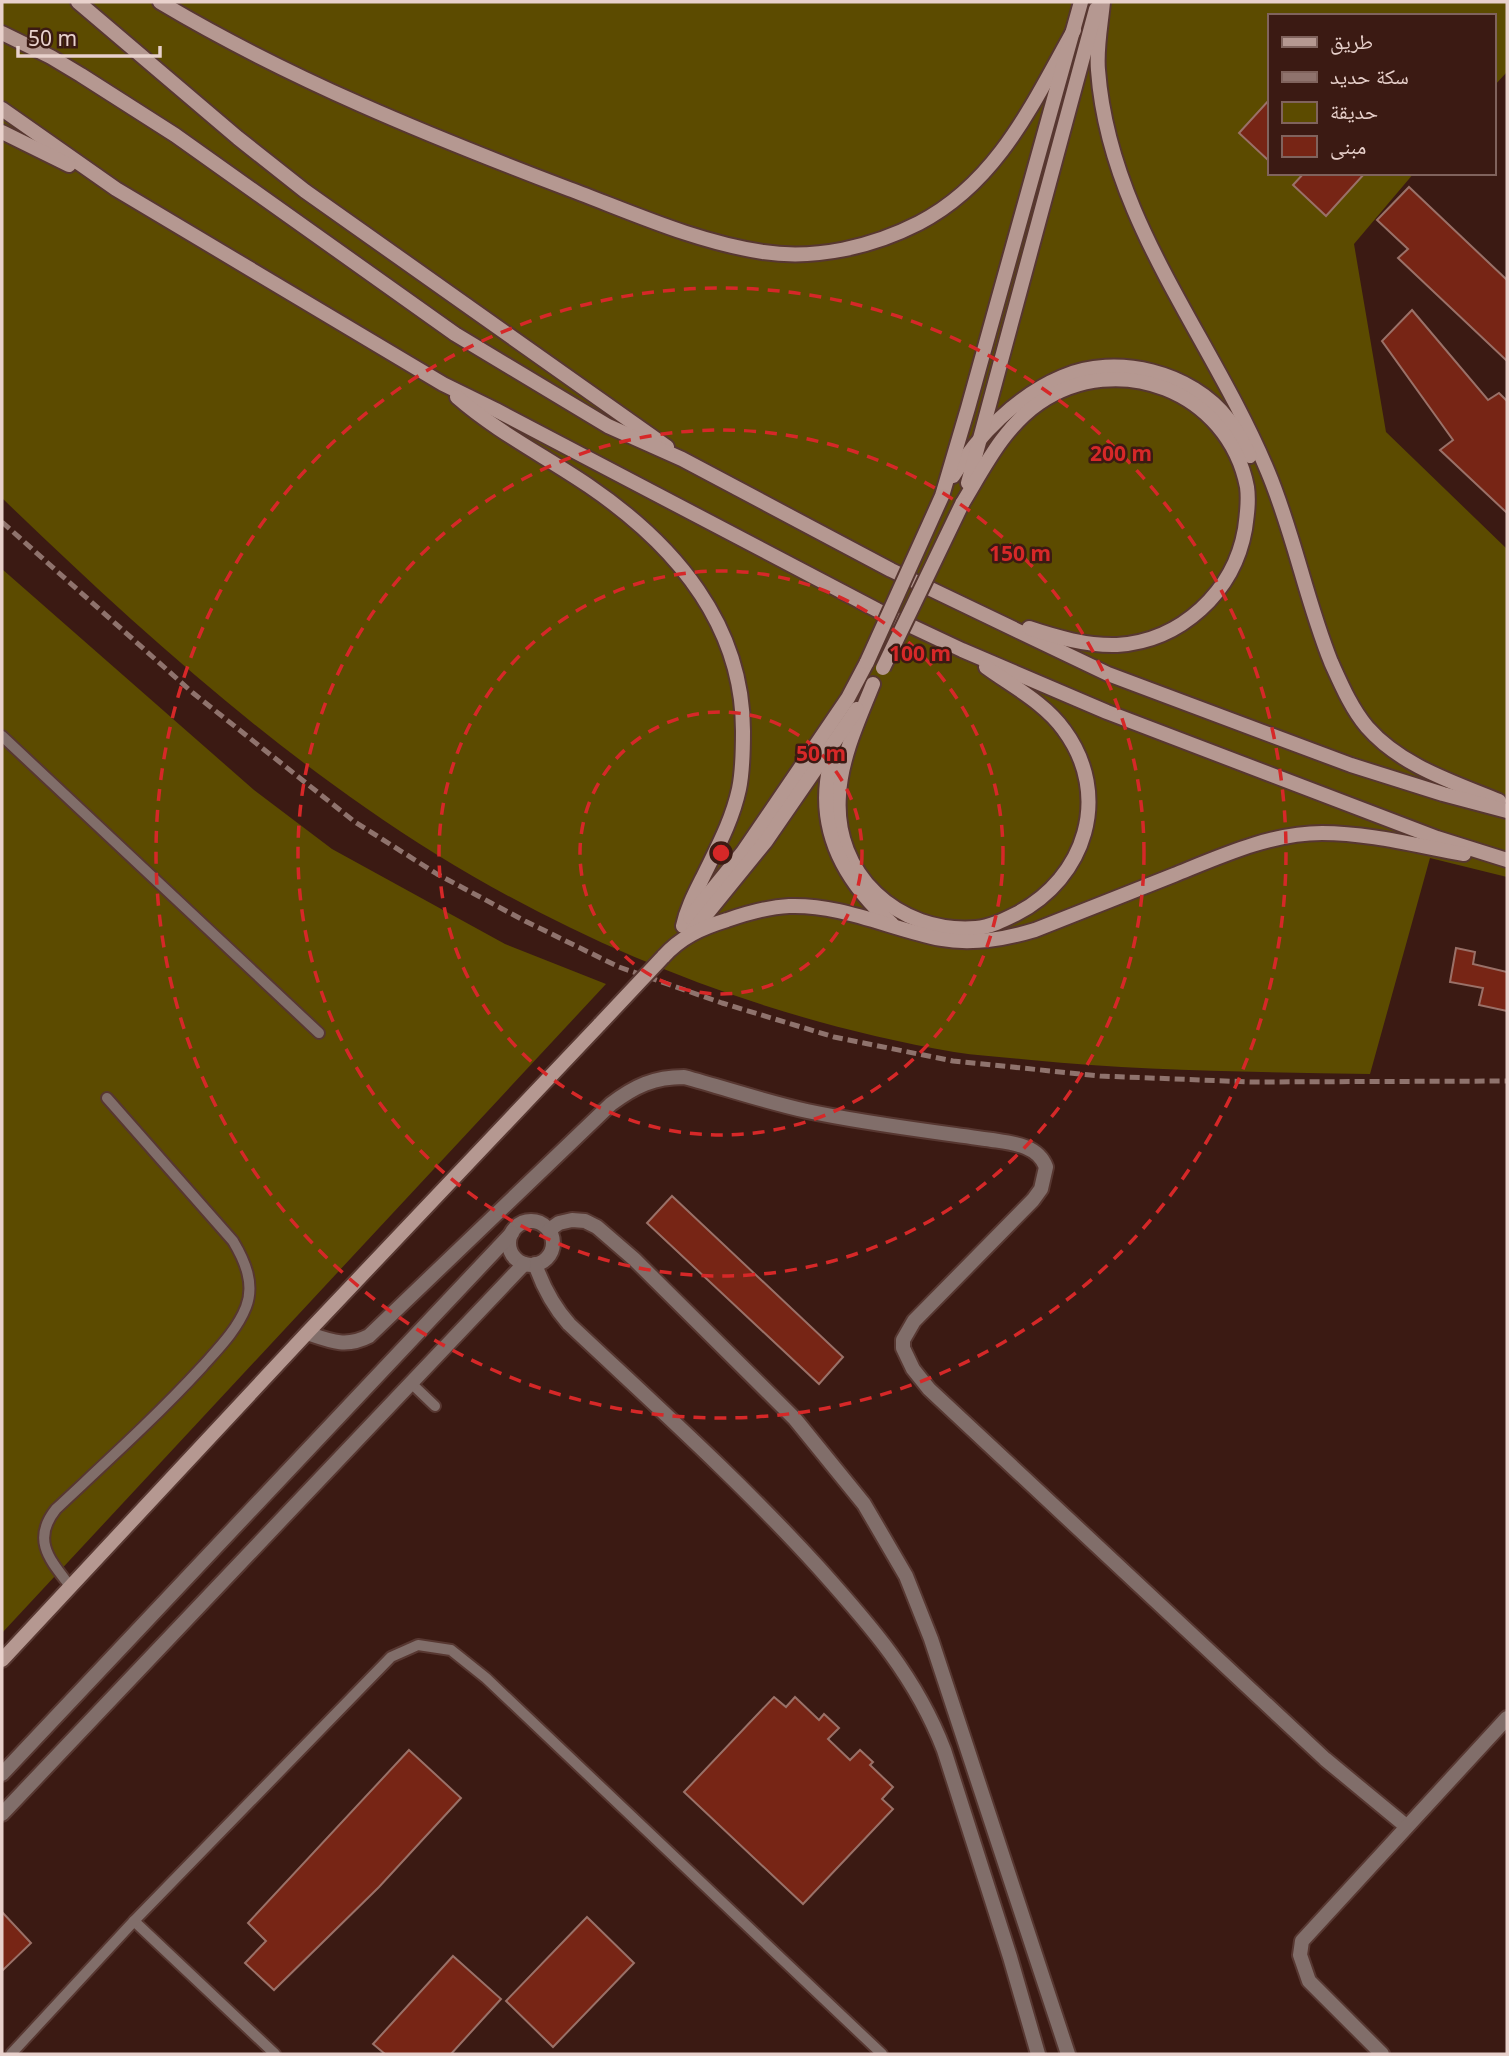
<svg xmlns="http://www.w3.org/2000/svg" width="1509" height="2056" viewBox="0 0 1509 2056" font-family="'Noto Sans','Noto Naskh Arabic',sans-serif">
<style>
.green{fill:#5c4b00}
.building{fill:#772515;stroke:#9a7168;stroke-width:2}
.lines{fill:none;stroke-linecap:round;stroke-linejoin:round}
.lane-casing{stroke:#573731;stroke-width:14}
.street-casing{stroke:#573731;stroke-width:18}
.secondary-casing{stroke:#573731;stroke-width:18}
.lane{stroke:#816e6a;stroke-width:10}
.street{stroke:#816e6a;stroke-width:14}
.secondary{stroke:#b59891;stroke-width:14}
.rail{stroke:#8f736d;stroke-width:5;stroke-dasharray:10 5;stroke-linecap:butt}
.secondary-bridge-casing{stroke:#573731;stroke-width:18;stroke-linecap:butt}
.secondary-bridge{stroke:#b59891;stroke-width:14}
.ring{fill:none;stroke:#d62828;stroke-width:3.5;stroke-dasharray:12 9}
.centre{fill:#d62828;stroke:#3b1a13;stroke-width:3.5}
.ring-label{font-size:21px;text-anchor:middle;font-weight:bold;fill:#d62828;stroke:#3b1a13;stroke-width:5;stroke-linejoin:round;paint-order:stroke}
</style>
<rect width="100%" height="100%" fill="#3b1a13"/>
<!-- green -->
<g class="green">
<path d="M2 2H1507V72L1493 87V16H1269V173H1414L1354 244 1386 432 1507 549V877L1430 858 1370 1074C1257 1072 1143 1071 1031 1060 1005 1057 979 1056 954 1052 745 1016 540 930 366 808 235 717 117 609 2 498Z"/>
<polygon points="2,569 254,790 332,849 505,944 606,984 2,1633"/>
</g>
<!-- building -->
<g class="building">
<polygon points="1269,100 1269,161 1239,133"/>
<polygon points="1304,173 1365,173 1326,216 1293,185"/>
<polygon points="1409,187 1507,280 1507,361 1398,258 1408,249 1377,220"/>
<polygon points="1412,310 1488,400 1499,393 1507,401 1507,513 1440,450 1453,440 1382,341"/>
<polygon points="1456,948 1475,952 1473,964 1507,972 1507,1011 1479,1005 1483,988 1450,982"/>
<polygon points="672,1196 843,1357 819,1384 647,1223"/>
<polygon points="774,1697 786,1707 795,1697 819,1720 824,1714 839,1728 828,1739 850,1760 860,1750 873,1762 870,1765 893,1787 882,1799 893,1809 803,1904 684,1792"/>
<polygon points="409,1750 461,1798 379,1887 274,1990 245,1963 266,1941 248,1923"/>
<polygon points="2,1912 31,1943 2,1971"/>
<polygon points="587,1917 634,1963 553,2047 506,2001"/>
<polygon points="453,1956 501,1999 451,2054 385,2054 373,2044"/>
</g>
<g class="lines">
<!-- lane casing -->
<g class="lane-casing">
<g id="lane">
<polyline points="2,736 319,1033"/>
<polyline points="411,1383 435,1406"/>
<path d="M70 1586C50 1560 31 1540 56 1509 105 1463 156 1417 202 1367 218 1349 237 1330 246 1307 255 1284 245 1261 233 1241L107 1098"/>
<polyline points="134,1921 275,2054"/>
<polyline points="11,2054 134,1921 391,1657 418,1645 451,1650 486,1678 882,2054"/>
</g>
</g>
<!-- street casing -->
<g class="street-casing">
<g id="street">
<circle cx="531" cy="1243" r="22"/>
<polyline points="549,1230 559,1223 572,1220 585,1221 597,1227 634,1259 795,1419 864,1504 906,1576 931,1639 1068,2054"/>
<path d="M535 1264C543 1287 553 1306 569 1324 654 1404 741 1482 819 1568 871 1626 916 1677 944 1750L1010 1957 1038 2054"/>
<path d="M307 1333C330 1341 346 1348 369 1336L611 1104C635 1086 654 1077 684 1077 725 1088 766 1102 807 1111 868 1124 930 1131 992 1140 1012 1143 1038 1145 1046 1167L1041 1189 1033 1200 914 1321 903 1340V1348L913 1369 929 1389 1325 1759 1406 1826"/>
<polyline points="2,1774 512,1233"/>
<polyline points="2,1814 524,1264"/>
<polyline points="1382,2054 1309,1981 1300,1955 1302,1941 1507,1718"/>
</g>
</g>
<!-- secondary casing -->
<g class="secondary-casing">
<g id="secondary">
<polyline points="78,2 238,138 305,191 667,447"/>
<path d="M160 2C289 79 430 136 569 189 633 213 696 242 763 252 816 260 872 247 919 223 998 182 1033 103 1074 30"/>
<path d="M1103 2C1101 24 1096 48 1098 70 1109 220 1212 337 1268 472 1294 534 1306 600 1331 662 1341 684 1351 708 1367 727 1401 766 1453 782 1499 801"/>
<polyline points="2,33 51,57 81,75 175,135 455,334 608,426 682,459 891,570 1108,674 1351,765 1443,794 1507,811"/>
<polyline points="2,109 116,189 443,384 496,410 877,610 962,650 1107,712 1437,838 1507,860"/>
<polyline points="2,132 69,165"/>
<path d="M457 397C497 432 545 456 589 486 674 544 743 624 743 731 743 750 743 770 739 789 732 821 717 848 703 877 695 893 687 908 683 926"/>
<path d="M953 476C978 435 1017 396 1062 377 1116 353 1192 372 1228 419 1237 430 1243 443 1250 456"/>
<polyline points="968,483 1096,9"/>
<polyline points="942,496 968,408 1081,2"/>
<path d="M962 504C984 468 1003 428 1039 403 1118 349 1228 391 1247 487 1249 501 1247 515 1245 529 1234 592 1181 641 1117 645 1087 646 1056 637 1029 628"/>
<path d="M873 684C859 719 841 757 839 795 833 874 898 934 976 928 990 927 1004 920 1016 914 1086 878 1112 795 1064 730 1045 703 1012 686 986 667"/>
<path d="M833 753C812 823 840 878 892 924"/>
<polyline points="690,917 743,852 848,698 867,662"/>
<polyline points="692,932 766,841 857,709"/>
<path d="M663 957C681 937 701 928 727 920 747 913 768 907 789 906 841 904 891 929 941 939 973 945 1005 939 1035 930 1082 911 1128 893 1174 875 1221 856 1271 833 1322 833 1369 833 1418 846 1464 854"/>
<polyline points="2,1660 307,1333 600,1024"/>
</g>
</g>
<!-- lane -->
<use href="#lane" class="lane"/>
<!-- street -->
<use href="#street" class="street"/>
<!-- secondary -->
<use href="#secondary" class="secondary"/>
<!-- rail -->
<polyline class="rail" points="2,522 193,693 355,822 437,874 525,921 619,967 722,1003 834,1037 953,1061 1100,1076 1251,1082 1507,1081"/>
<!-- secondary-bridge casing -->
<g class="secondary-bridge-casing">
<g id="secondary-bridge">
<polyline points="867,662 942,496"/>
<polyline points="883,668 962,504"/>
<polyline points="600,1024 663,957"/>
</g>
</g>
<!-- secondary-bridge -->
<use href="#secondary-bridge" class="secondary-bridge"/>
</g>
<!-- distance rings -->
<g class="ring">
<circle cx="721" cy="853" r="141"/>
<circle cx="721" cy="853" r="282"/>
<circle cx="721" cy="853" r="423"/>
<circle cx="721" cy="853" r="565"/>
</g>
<circle cx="721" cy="853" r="10" class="centre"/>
<g class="ring-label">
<text x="1121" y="461">200 m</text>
<text x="1020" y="561">150 m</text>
<text x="920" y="661">100 m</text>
<text x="821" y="761">50 m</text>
</g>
<!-- border -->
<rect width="1509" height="2056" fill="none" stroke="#e8d1cc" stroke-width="7"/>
<!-- legend -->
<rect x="1268" y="14" width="228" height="161" fill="#3b1a13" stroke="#80635d" stroke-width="2"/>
<rect x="1282" y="37" width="35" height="10" fill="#b59891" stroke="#80635d" stroke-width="2"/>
<text x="1330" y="49" font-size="21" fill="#e8d1cc">طريق</text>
<rect x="1282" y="72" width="35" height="10" fill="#8f736d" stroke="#80635d" stroke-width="2"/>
<text x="1330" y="84" font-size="21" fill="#e8d1cc">سكة حديد</text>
<rect x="1282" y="102" width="35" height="21" fill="#5c4b00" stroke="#80635d" stroke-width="2"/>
<text x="1330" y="119" font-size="21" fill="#e8d1cc">حديقة</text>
<rect x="1282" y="136" width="35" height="21" fill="#772515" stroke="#80635d" stroke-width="2"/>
<text x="1330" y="154" font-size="21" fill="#e8d1cc">مبنى</text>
<!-- scale -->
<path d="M18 46v10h142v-10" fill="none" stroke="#e8d1cc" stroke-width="3.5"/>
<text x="28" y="46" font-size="21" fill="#e8d1cc" stroke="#3b1a13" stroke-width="5" paint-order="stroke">50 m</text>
</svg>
